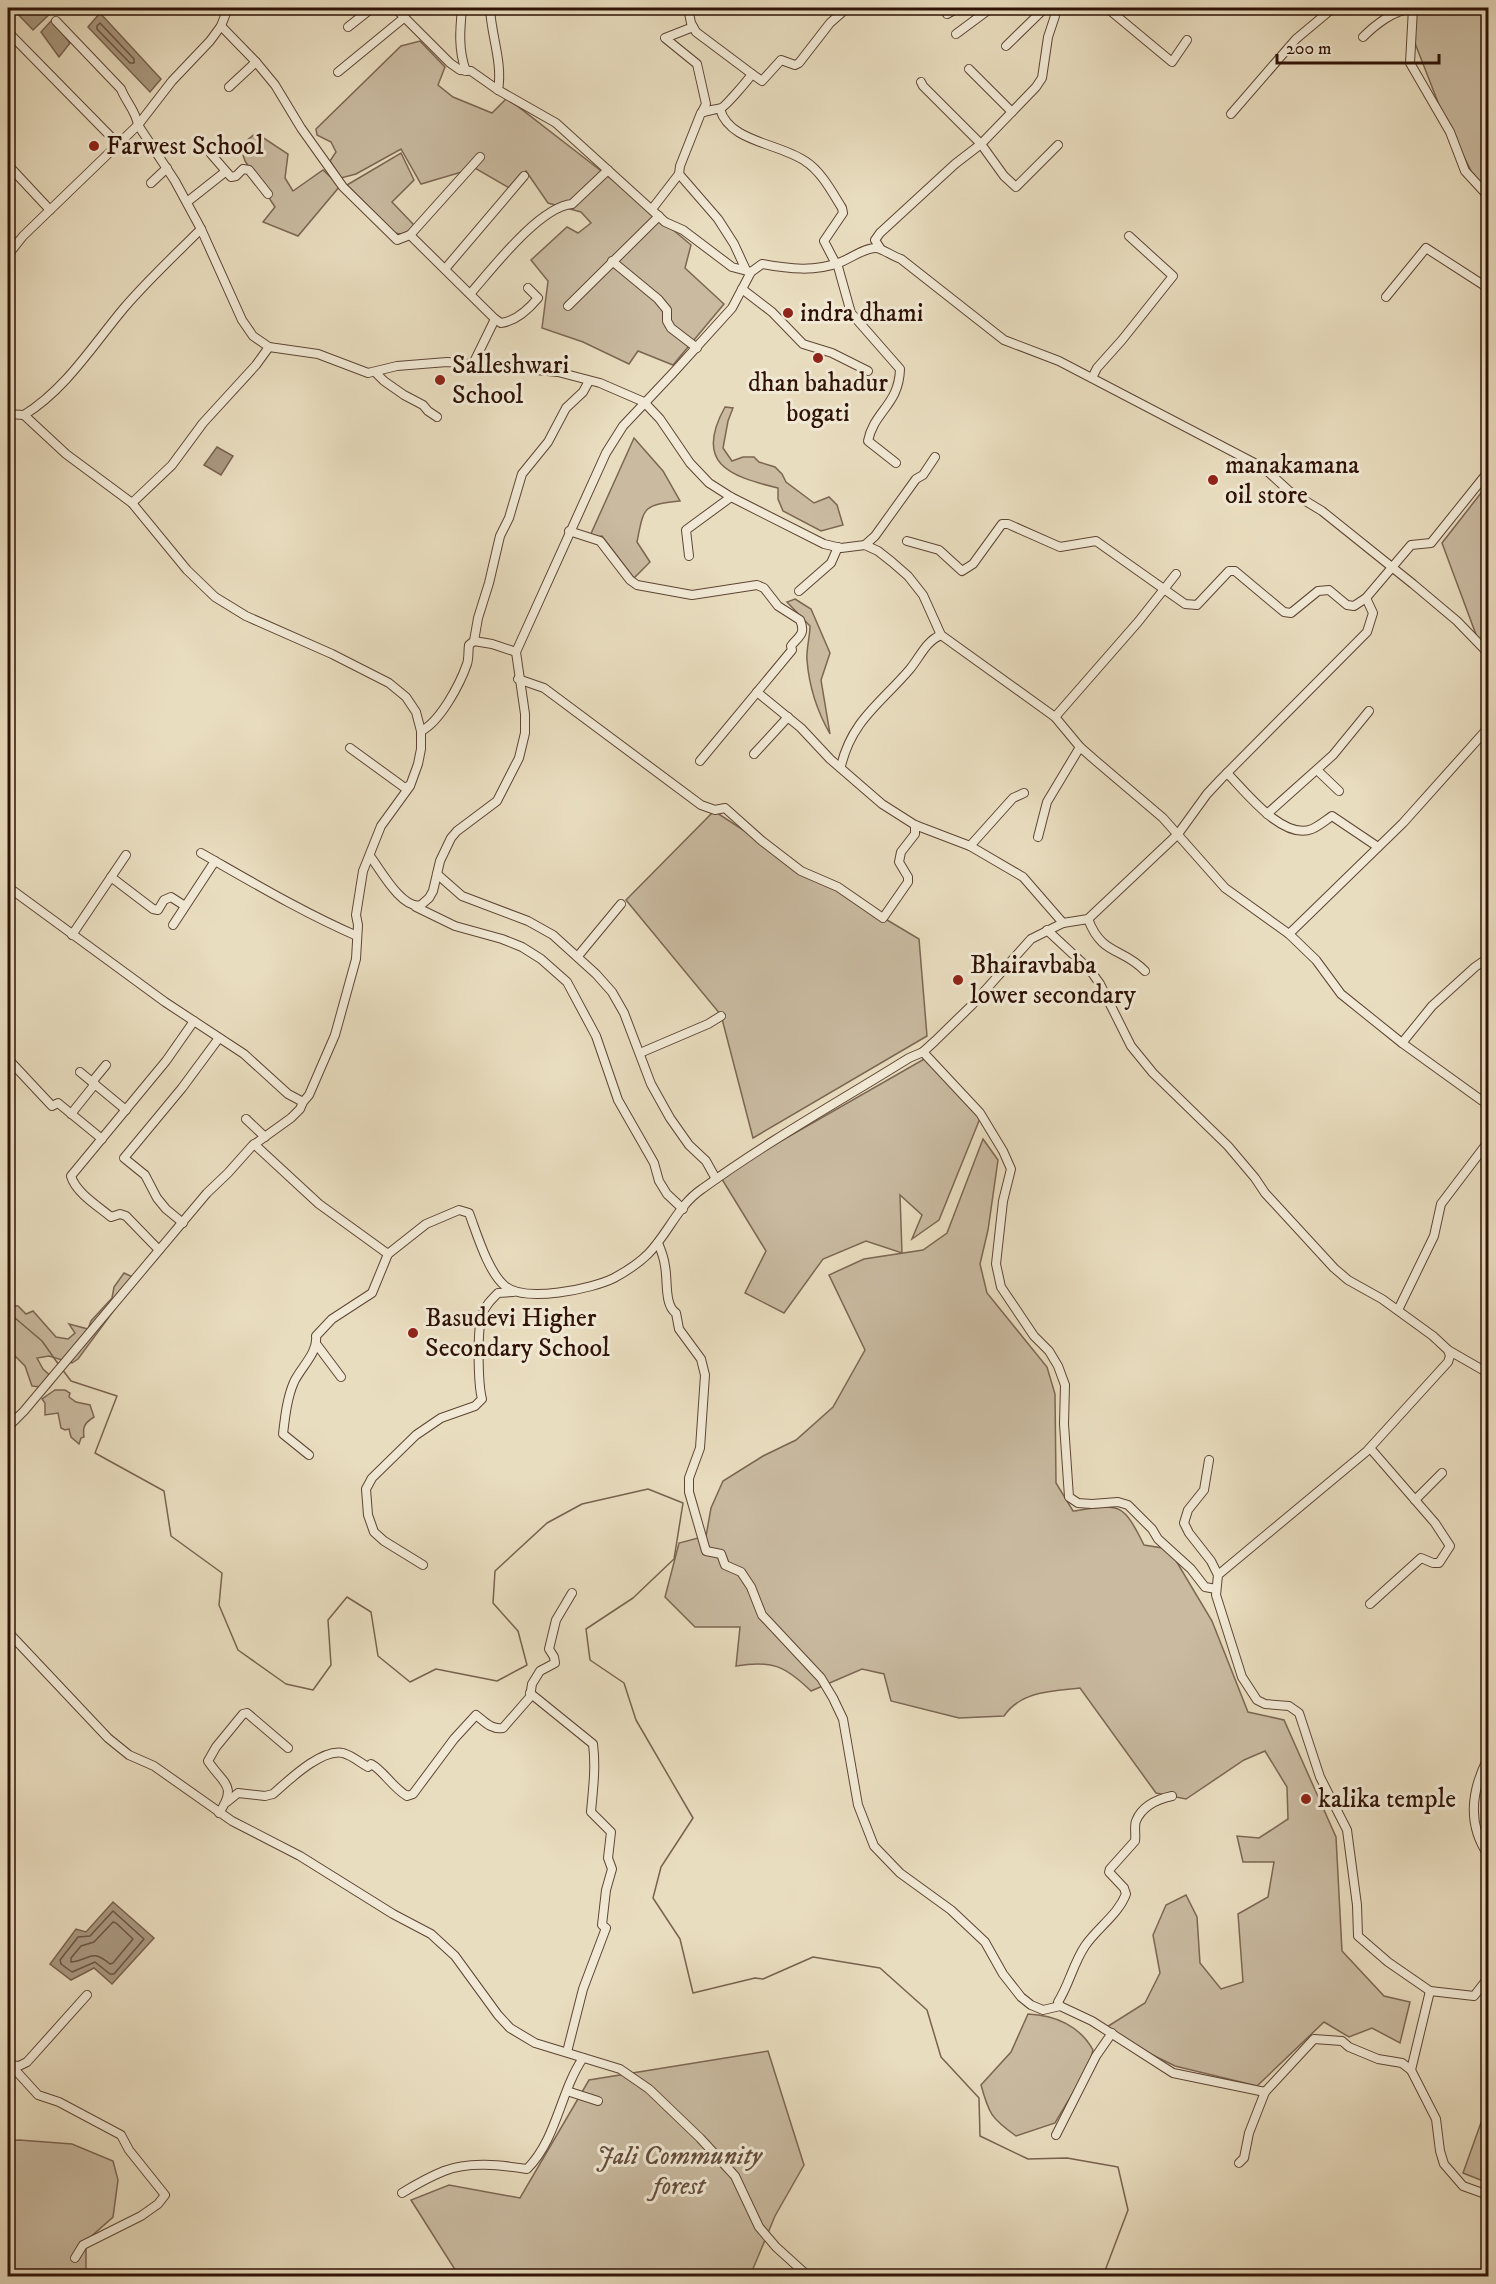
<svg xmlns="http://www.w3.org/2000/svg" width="1496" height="2284" viewBox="0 0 1496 2284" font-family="'IM FELL DW Pica',serif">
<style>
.green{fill:#c9baa0;stroke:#7c6653;stroke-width:1.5}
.water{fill:#a99880;stroke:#78624f;stroke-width:1.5}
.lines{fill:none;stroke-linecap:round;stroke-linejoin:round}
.shore{stroke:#6c5543;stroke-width:1.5}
.stream{stroke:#78624f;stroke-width:1.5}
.minor-casing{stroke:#5d4534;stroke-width:10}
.minor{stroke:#f1e9d5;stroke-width:8}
.poi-dot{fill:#8f2418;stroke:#f1e9d5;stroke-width:2}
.labels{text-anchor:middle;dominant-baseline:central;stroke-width:6;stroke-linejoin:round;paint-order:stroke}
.poi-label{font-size:26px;fill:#2e1206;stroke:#f1e9d5;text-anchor:start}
.park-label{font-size:26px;font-style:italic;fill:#644d3c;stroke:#f1e9d5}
</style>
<rect width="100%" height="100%" fill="#e9ddbf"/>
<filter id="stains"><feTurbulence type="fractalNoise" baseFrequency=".00333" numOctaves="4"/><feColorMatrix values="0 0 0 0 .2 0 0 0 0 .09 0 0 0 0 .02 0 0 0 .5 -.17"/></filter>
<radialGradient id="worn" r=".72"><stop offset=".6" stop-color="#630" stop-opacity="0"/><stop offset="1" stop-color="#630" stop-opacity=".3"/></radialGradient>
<!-- green -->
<g class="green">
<polygon points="1419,8 1488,8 1488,193 1475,179 1441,110 1411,33"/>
<polygon points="420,41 445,67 438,85 453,97 492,113 507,98 627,191 691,245 685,268 724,304 673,365 638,351 629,364 583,342 542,328 548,281 531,260 567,227 578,233 591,223 581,212 548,203 526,171 511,189 475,168 421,184 401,149 356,174 341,178 330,161 336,152 331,142 317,135 316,129 401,46"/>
<polygon points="256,133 288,154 285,178 293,191 323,170 340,186 298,236 263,222 275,207 245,161 240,146"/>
<polygon points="401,153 414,180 392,202 414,225 406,235 395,233 347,185"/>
<path d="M725 407 733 408 728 421 723 448 732 461 743 457H754L759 462 775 467 782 474 786 482 814 503 829 497 837 505 843 525 821 531 783 511 778 499V488C728 476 694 463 725 407Z"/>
<path d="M634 438 663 471 680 501C643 505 644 506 637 542L650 562 634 578 602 536 589 538Z"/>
<polygon points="1488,484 1488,656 1481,648 1442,543"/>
<path d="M795 599 811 609 830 653 821 680 830 734C817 711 809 686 807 660 806 649 810 637 810 626L787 602Z"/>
<polygon points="714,811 815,877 919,939 927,1036 753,1138 721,1015 626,900"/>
<polygon points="926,1058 981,1116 939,1220 912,1239 922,1215 900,1195 902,1253 866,1241 823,1259 784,1313 745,1293 766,1251 720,1176"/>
<path d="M983 1139 998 1160 988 1230 980 1264 987 1293 1047 1367 1055 1394 1056 1483 1073 1511C1120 1504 1122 1501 1144 1545L1169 1549 1212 1621 1248 1712 1284 1720 1336 1837 1342 1951 1384 1996 1410 2002 1400 2043 1372 2028 1349 2037 1324 2022 1257 2086 1175 2066 1102 2030 1145 2003 1160 1973 1153 1935 1166 1905 1186 1895 1197 1917 1200 1963 1221 1989 1243 1982 1238 1914 1268 1897 1274 1862H1243L1237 1836 1259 1838 1288 1819 1287 1787 1265 1751 1244 1760 1186 1799 1156 1793 1080 1688C1052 1691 1021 1691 1004 1716L959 1718 891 1701 884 1674 862 1669 811 1691C785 1666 773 1660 736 1666L740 1627H695L665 1597 679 1543 706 1536 711 1508 723 1481 763 1456 796 1440 833 1407 865 1350 829 1275 864 1259 923 1250 947 1233Z"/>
<polygon points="124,1273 137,1279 78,1359 72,1363 49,1356 37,1358 43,1369 55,1380 49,1388 32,1386 25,1366 8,1349 8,1305 18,1306 26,1314 33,1311 56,1337 68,1339 75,1333 69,1324 88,1329 91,1321 112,1298 114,1287"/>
<path d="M55 1390H65L70 1393 69 1397 76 1402 90 1405 94 1417C86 1422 82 1426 84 1437L81 1438 79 1444 71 1437 69 1429 65 1430 61 1428 58 1413 45 1415V1403L42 1399Z"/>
<path d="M1028 2014C1055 2015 1080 2026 1093 2050L1089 2066 1055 2123 1016 2136C991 2118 989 2114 981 2085L1011 2052Z"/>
<polygon points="768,2051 804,2165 775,2216 750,2276 459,2276 411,2200 449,2185 520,2198 589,2080"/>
<polygon points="1488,2103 1488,2183 1463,2173"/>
<polygon points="19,2140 72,2144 113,2161 118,2180 113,2217 86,2241 86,2276 8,2276 8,2141"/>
</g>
<!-- water -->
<g class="water">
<polygon points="12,8 56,8 33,30"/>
<polygon points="100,13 161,79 150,92 88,27"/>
<polygon points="52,20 70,43 59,57 41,32"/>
<polygon points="217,447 233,456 221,475 204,465"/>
<polygon points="113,1902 154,1938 112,1984 94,1968 71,1980 50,1964 76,1929 86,1932"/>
</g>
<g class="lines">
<!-- shore -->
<g class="shore">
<polygon points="100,23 134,59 134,63 130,63 97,29 97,26"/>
<polygon points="113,1911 144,1939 114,1974 110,1974 95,1962 72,1972 61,1964 60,1960 78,1937 90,1936"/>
<path d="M113 1922 116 1923 133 1939 113 1963 110 1964C90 1947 90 1961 71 1962V1958L81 1946 94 1942Z"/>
</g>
<!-- stream -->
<g class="stream">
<polyline points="8,1312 42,1341 59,1365"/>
<polyline points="62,1369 71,1381 117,1396 95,1453 164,1491 171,1536 222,1573 219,1605 238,1650 286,1684 313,1690 331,1665 328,1620 347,1597 371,1612 378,1656 410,1682 436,1669 497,1681 527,1665 518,1631 493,1603 495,1571 547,1523 582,1504 648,1489 683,1503 674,1559 633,1598 586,1629 590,1660 624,1683 636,1720 693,1818 661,1867 653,1898 680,1939 693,1993 755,1978 763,1979 813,1957 880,1968 927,2010 941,2057 979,2098 980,2136 1028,2159 1067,2158 1118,2167 1128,2210 1103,2276"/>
</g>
<!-- minor casing -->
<g class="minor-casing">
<g id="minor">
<polyline points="395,8 450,63 460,70 471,71 498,90 556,123 665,222 683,230 732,267 751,272"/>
<path d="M462 8C460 29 458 50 466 71"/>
<path d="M490 8C491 35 503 63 498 90"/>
<polyline points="688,8 691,23 696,32 752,74"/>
<polyline points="1107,8 1172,62 1187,40"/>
<polyline points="1413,8 1410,63 1450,132 1465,171 1488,196"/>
<polyline points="947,14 958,8"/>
<path d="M56 21 121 89C126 102 136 111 138 125L175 181 201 229 242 320 253 336 269 347 318 354 368 373 397 366 447 362 558 372 600 383 644 402 660 419 690 463 709 483 731 497 824 544 841 548 865 545 878 551 892 562 908 576 923 595 941 635 1055 717 1080 747 1096 761 1163 818 1225 888 1289 934 1316 960 1341 994 1402 1043 1488 1105"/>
<polyline points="221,26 256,62 275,85 301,128 343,187 397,240 410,235 495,319 473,364"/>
<polyline points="348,27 372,8"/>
<polyline points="693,27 665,38 697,64 706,104 702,112"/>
<polyline points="8,32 118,144"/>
<polyline points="956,34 991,8"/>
<path d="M1363 37C1375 25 1395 9 1412 9"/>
<polyline points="1006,46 1045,8"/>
<polyline points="969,69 1012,112"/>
<polyline points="338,72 405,17"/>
<polyline points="921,82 923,86 981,144 1004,176 1016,187 1058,145"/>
<polyline points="229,87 256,62"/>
<path d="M720 109C729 142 779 143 805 161 821 171 832 192 842 208L843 213 824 241 836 264"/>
<polyline points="1231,114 1296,39 1333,8"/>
<polyline points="211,154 231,177 236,176 243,169 249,170 268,194"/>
<polyline points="8,165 50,210"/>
<polyline points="679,174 718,219 734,244 746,270"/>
<polyline points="151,183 167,168"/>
<polyline points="187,202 225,172"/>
<path d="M652 209 679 174 680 166 701 113C708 110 714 110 721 108 725 107 748 80 752 74L762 81 781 60 795 65 799 63 830 23 847 8"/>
<polyline points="410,235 480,157"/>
<polyline points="880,248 875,240 880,233 955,164 981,144 1036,87 1042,78 1048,37 1055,16 1054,8"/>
<polyline points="8,255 23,236 138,125 172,81 210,41 221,26 228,8"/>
<polyline points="612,261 658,299 667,310 667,321 671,328 697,348"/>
<path d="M837 263 851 313 900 369C899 405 874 411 868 441L896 463"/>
<polyline points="445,269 524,176"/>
<polyline points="742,289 772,312 803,344 832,353 868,371"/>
<path d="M470 294C492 269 539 207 572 204L608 170"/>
<polyline points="1386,297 1426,248 1488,288"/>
<polyline points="568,306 659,216"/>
<path d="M495 319 501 323C516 321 528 310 538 298L528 288"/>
<polyline points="376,373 384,381 404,395 423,405 428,411 437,417"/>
<polyline points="1092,378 1097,368 1122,340 1173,276 1129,236"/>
<polyline points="8,414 24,415 66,454 132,503 187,570 215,597 246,616 332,654 389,683 406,697 416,712 421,731 421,749 418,764 410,786 381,826 363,871 356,915 358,925 356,959 335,1035 309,1095 303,1102 300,1109 291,1118 252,1146 228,1173 207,1193 24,1411 8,1427"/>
<path d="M24 415C66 389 93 345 124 308 148 280 175 255 201 229"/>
<polyline points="132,503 172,465 203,423 256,365 269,347"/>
<path d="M569 531 600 541 630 580 637 585 692 595 757 585 764 588 778 606 800 620C806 634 799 636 791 646L792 650 700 761"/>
<polyline points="907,541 939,550 962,571 973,564 1002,524 1008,524 1060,547 1096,541 1185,604 1197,605 1229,571 1235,571 1284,612 1291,613 1318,591 1329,590 1347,605 1354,606 1366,598 1411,545 1431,543 1488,472"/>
<polyline points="865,545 875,536 916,479 923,475 935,457"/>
<polyline points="689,556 686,530 731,497"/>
<polyline points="799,591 831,563 838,547"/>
<polyline points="516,652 492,644 474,641 478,618 489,583 500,536 509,518 522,474 548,442 566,408 583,392 589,381"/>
<polyline points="518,679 544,688 701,805 715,810 725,808 762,841 801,871 838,887 883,918 908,882 908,877 899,862 901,852 915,834 915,825"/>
<polyline points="757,692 801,728 830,759 882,804 915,825 970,846 1023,877 1063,923"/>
<polyline points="1055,717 1138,622 1176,574"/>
<path d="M421 731C440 722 460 684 467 664 469 658 468 652 469 645L474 641"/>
<polyline points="350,748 405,788 410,785"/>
<polyline points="754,754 788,717"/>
<path d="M841 766C852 720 881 703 910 669 920 657 926 641 941 635"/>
<polyline points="1317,770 1339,791"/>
<path d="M1227 773C1245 791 1283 841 1312 829 1319 826 1326 820 1332 816L1378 847"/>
<polyline points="1267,814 1333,755 1369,711"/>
<polyline points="1038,837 1047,802 1080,747"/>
<polyline points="970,846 1013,798 1024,793"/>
<path d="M201 853C252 882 302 912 357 936"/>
<path d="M370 856C380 869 402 910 421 905L429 898 433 891 440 861 451 838 457 831 497 801 519 758 525 733V714L516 652 606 453 623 426 673 373 732 308 751 272 762 264C789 269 815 272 841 262 851 258 864 248 876 248 881 248 894 257 901 259L1004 340 1059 361 1264 468 1289 491 1322 511 1413 584 1457 621 1488 653"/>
<polyline points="437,874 462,896 528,921 553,935 596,974 612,992 624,1013 651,1084 670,1118 689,1145 706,1161 716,1179"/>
<polyline points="111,877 153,909 158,910 164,900 171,897 185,906"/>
<polyline points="8,887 165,1002 244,1054 288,1094 303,1102"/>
<polyline points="416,907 455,926 502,939 522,947 541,959 567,982 596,1036 618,1100 654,1163 659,1181 667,1194 683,1209"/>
<path d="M1088 919C1102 956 1122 947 1145 971"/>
<polyline points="173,925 215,861"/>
<polyline points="1047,930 1090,970 1100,984 1131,1046 1153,1073 1228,1146 1255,1178 1265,1193 1334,1268 1348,1280 1382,1299 1433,1336 1448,1350 1450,1356 1448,1362 1367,1451 1218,1575 1216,1595 1242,1677 1257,1700 1265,1704 1289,1706 1299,1713 1320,1777 1347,1830 1357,1905 1358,1936 1388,1962 1430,1991 1474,1996 1488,1978"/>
<polyline points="1289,934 1403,823 1488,728"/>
<polyline points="72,935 126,855"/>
<polyline points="578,956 621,904"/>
<polyline points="1402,1043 1432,1006 1475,967 1488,958"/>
<polyline points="923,1052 980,1113 1003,1151 1011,1169 1003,1201 996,1264 1001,1287 1034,1336 1049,1351 1058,1366 1065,1385 1064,1424 1069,1497 1078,1503 1092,1504 1118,1502 1128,1505 1152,1529 1158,1539 1191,1569 1205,1587 1216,1589"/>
<polyline points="640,1053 708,1024 721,1016"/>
<polyline points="8,1059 52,1106 58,1103 102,1139"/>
<polyline points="80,1072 126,1110"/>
<polyline points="92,1082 106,1065"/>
<polyline points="71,1114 95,1084"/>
<polyline points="246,1119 265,1137"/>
<path d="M254 1144 319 1204 388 1254 426 1224 459 1210 469 1213C477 1234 488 1272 505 1286 525 1303 592 1289 614 1278 625 1272 639 1263 648 1254 668 1234 678 1205 702 1189 768 1141 840 1101 909 1058L923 1052 935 1041 972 1005 1031 939 1063 923 1088 919 1178 834 1207 794 1221 779 1367 632 1373 613 1366 598"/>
<polyline points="183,1223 166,1209 157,1198 145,1175 124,1158 182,1088 219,1038"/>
<path d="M658 1243C661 1250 664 1258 665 1266 668 1280 664 1305 676 1313L679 1329 701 1359 705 1375 700 1448 689 1478V1492L706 1551 721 1554 725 1565 741 1572 751 1587 762 1615 821 1678 833 1698 843 1719 858 1805 874 1846 900 1873 951 1910 985 1942 1003 1974 1021 1997 1031 2005 1043 2010 1060 2006 1092 2021 1173 2073 1265 2092 1314 2039 1342 2041 1349 2047 1378 2059 1402 2063 1411 2070"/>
<path d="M159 1250 126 1216 120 1214 111 1217C98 1206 76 1193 71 1176L166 1061 194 1021"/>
<polyline points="1398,1310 1434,1236 1441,1204 1488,1142"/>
<polyline points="317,1345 341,1377"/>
<polyline points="1448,1350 1488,1373"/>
<path d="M309 1455 283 1434C285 1417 287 1398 294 1382 301 1367 318 1353 316 1336L332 1319 372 1293 388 1254"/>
<polyline points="1209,1460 1204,1490 1188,1510 1184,1523 1189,1533 1211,1561 1218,1575"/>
<polyline points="1415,1500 1442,1473"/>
<path d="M423 1565 384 1541 374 1532 368 1515 366 1489 372 1478 416 1435 441 1418 475 1406 482 1399C478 1384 477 1330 482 1315 485 1306 491 1300 498 1293L513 1292"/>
<polyline points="1370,1604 1421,1558 1433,1563 1439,1563 1450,1546 1435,1523 1370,1448"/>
<polyline points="8,1632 108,1738 129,1755 154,1766 232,1821 300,1856 393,1914 431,1934 455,1956 498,2015 510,2028 535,2043 620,2069 649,2089 700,2138 735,2176 759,2227 776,2247 808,2276"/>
<path d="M530 1693 593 1744C596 1767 593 1789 591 1812L611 1832 608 1858 612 1869 606 1890 602 1925 606 1928 583 1989 567 2052"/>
<path d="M1488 1758C1471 1791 1467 1824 1488 1855"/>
<path d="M227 1802 238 1793 265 1796 273 1794C289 1780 322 1748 343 1753 353 1756 359 1762 368 1767L371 1764C383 1770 392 1787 407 1796L413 1794 454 1739 476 1715C484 1721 491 1730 503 1728L530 1697 532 1684 540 1671 555 1663 554 1657 549 1649 556 1620 572 1593"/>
<path d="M219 1813C238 1785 223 1784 208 1761L216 1747 243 1714 247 1713 288 1748"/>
<polyline points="1488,1879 1487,1885 1488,1890"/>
<polyline points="1430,1991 1411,2070 1436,2119 1440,2151 1444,2164 1463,2186 1488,2195"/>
<path d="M1060 2006 1058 2002C1069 1985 1073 1964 1085 1946 1097 1928 1118 1915 1126 1894L1124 1888 1109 1872 1110 1869 1135 1841C1136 1835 1134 1826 1136 1821 1142 1806 1158 1799 1172 1796"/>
<polyline points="8,2062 38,2095 59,2102 121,2135 129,2150 165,2195 158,2204 141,2216 83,2245 75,2258"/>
<polyline points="10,2065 19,2066 27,2062 87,1995"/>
<polyline points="567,2091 598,2101"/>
<polyline points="1056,2135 1096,2056 1112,2033"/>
<polyline points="1239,2163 1244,2158 1249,2133 1265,2092"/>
<path d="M402 2193C415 2185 429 2177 444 2171 469 2161 501 2165 527 2169 557 2139 560 2092 583 2058"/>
</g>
</g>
<!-- minor -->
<use href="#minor" class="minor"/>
</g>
<!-- markers -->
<g class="poi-dot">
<circle cx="94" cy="146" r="6"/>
<circle cx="788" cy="313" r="6"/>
<circle cx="818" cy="358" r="6"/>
<circle cx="440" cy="380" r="6"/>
<circle cx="1213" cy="480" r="6"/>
<circle cx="958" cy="980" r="6"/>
<circle cx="413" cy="1333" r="6"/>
<circle cx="1306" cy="1799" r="6"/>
</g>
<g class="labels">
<!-- poi labels -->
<g class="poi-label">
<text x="106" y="146">Farwest School</text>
<text x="800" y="313">indra dhami</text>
<text x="452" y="365">Salleshwari<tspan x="452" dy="30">School</tspan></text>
<text x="818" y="383" text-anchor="middle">dhan bahadur<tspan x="818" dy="30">bogati</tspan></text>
<text x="1225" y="465">manakamana<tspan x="1225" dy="30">oil store</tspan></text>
<text x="970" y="965">Bhairavbaba<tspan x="970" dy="30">lower secondary</tspan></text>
<text x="425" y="1318">Basudevi Higher<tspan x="425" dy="30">Secondary School</tspan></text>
<text x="1318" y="1799">kalika temple</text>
</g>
<!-- park labels -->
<g class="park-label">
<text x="679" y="2156">Jali Community<tspan x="679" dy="30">forest</tspan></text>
</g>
</g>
<!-- margin -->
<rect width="1496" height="2284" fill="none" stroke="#e9ddbf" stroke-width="30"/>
<rect x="9" y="9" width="1478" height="2266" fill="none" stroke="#2e1206" stroke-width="3"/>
<rect x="15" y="15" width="1466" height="2254" fill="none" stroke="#2e1206" stroke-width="1.5"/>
<!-- scale -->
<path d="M1277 54v9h162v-9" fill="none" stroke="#2e1206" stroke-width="3"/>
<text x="1286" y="54" font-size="18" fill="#2e1206" stroke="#f1e9d5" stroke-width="4.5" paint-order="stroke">200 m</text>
<rect width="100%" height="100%" filter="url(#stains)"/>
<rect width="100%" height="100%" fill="url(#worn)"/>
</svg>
